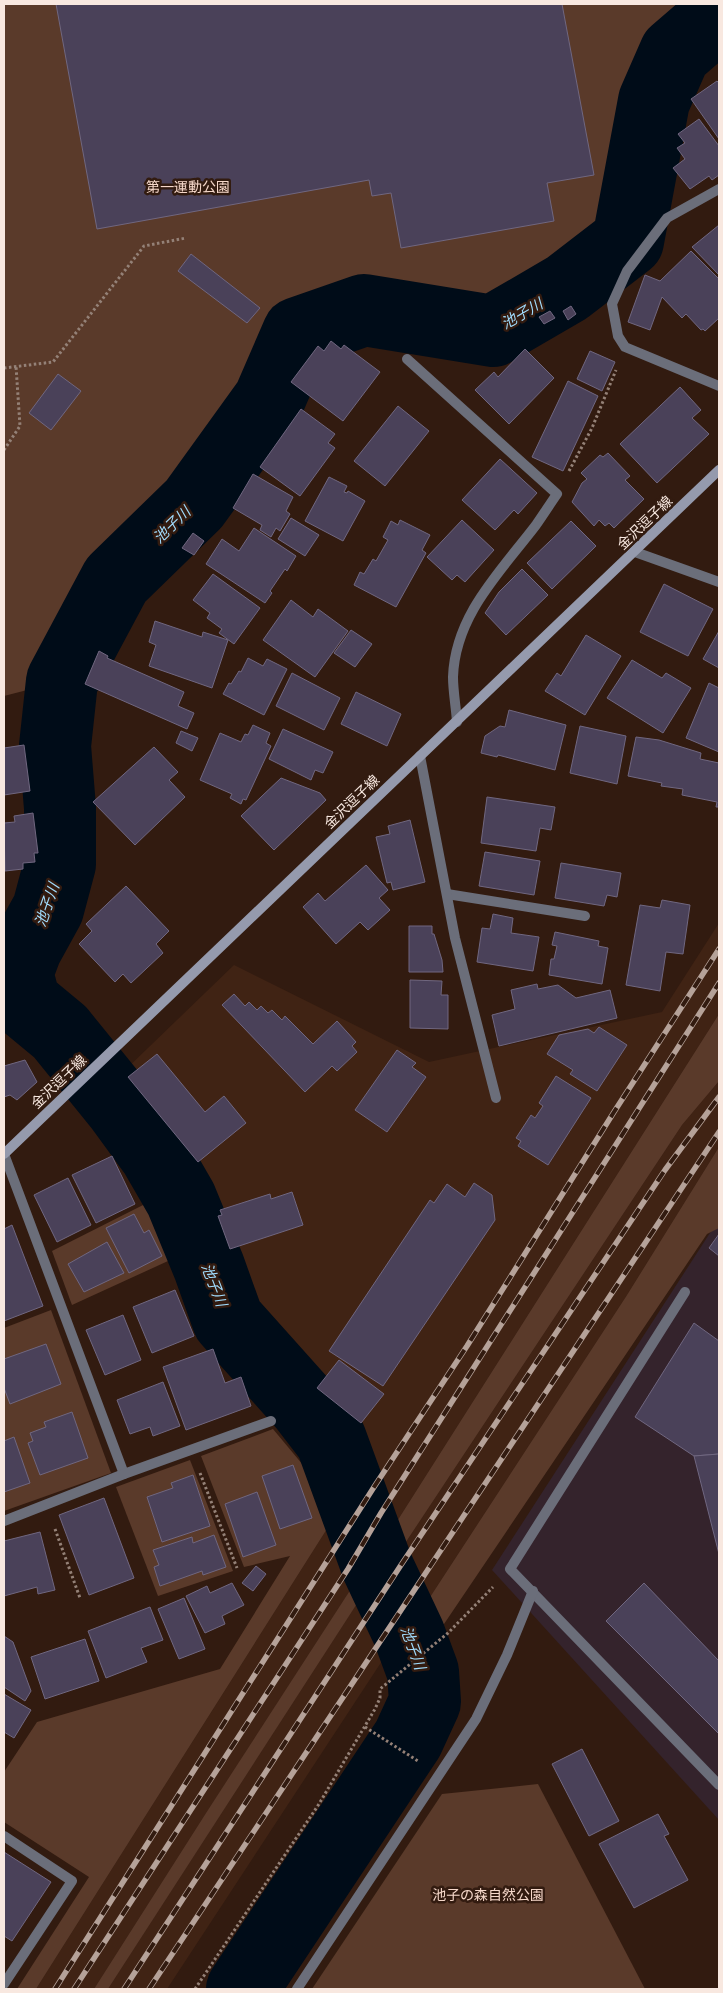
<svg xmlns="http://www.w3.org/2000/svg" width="723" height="1993" viewBox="0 0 723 1993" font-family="Rubik,'Noto Sans JP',sans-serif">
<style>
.built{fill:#402314}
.medical{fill:#34232c}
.green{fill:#5a3a2a}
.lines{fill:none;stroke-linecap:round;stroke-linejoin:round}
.river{stroke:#000c18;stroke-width:72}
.building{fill:#4a4159;stroke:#706780}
.path{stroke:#948177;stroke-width:3;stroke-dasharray:2.5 2.5;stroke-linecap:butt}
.service{stroke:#6b6e7a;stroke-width:10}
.minor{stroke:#6b6e7a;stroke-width:10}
.secondary{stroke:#959aad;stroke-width:10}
.rail-casing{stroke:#b5a299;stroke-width:5.5}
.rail{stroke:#321b10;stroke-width:4;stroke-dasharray:11;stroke-linecap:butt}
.labels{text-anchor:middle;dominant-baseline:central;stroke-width:5;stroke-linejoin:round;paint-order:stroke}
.park-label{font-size:14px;fill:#f6d8ca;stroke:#321b10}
.street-label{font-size:14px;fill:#f8e8e0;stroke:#321b10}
.water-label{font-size:15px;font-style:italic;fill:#a0dbfc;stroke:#321b10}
</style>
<rect width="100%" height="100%" fill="#321b10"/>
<!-- built -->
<g class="built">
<polygon points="719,923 719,1014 387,1537 374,1487 365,1470 356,1440 244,1313 213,1221 181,1161 120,1075 234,965 429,1062 662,1012"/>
<polygon points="719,1081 719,1147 627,1295 419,1614 398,1554 682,1125"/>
<polygon points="332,1521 348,1569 356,1581 206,1813 94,1989 36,1989"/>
<polygon points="362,1596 367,1618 382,1661 167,1989 108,1989"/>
</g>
<!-- medical -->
<polygon class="medical" points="719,1219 719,1820 492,1570"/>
<!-- green -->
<g class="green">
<polygon points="4,4 719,4 719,10 675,53 628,241 493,331 364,310 298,333 62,681 4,696"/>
<polygon points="719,1014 719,1081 682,1125 398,1554 387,1537"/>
<polygon points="719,1147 719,1228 707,1234 444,1624 432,1634 419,1614 627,1295"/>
<polygon points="151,1201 166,1225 179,1256 72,1305 52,1251"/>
<polygon points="51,1310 111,1473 4,1511 4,1328"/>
<polygon points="273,1429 303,1465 332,1521 36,1989 17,1989 89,1877 4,1822 4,1772 37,1722 220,1669 290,1556 244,1567 201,1456"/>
<polygon points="190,1460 233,1571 158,1596 116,1487"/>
<polygon points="356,1581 362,1596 108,1989 94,1989 206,1813"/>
<polygon points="538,1784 645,1989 312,1989 442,1794"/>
</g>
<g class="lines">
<!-- river -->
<polyline class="river" points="242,1989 408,1739 425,1702 423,1672 409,1634 377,1566 331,1440 304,1405 228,1320 209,1267 181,1199 155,1154 120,1106 60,1032 25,1003 17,973 26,949 48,909 60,864 60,808 55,746 62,681 116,580 194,504 269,400 298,333 364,310 493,331 567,288 628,241 654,101 675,53 719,15"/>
</g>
<!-- building -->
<g class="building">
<polygon points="56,4 562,4 594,175 547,183 554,221 401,248 391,193 372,196 369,180 97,229"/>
<polygon points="717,81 719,83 719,139 691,99"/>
<polygon points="699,119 719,146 719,175 712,180 709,176 690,189 673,168 685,159 677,148 685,143 678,134"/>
<polygon points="719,225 719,275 692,247"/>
<polygon points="691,251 719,279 719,318 705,331 703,329 701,330 686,314 682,318 662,297 650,330 628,322 645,275 660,281"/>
<polygon points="191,254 260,308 247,323 178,271"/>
<polygon points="571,306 576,314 568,320 563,311"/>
<polygon points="550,311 555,318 544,324 539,317"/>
<polygon points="331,341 341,349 344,345 380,372 343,421 291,382 318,346 324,351"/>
<polygon points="525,349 554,378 509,424 475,390 494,372 498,377"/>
<polygon points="590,351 615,362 602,391 577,379"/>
<polygon points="58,374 81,391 51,430 29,413"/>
<polygon points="568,381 598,396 563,471 532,457"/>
<polygon points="680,387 701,410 692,418 709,434 657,483 620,444"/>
<polygon points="398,406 429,431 385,486 354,461"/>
<polygon points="301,409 335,434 328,443 335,448 300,496 260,467"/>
<polygon points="608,453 630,476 625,480 644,499 614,528 609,523 605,526 599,520 594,526 572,502 582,483 587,479 581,473 600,455 603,457"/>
<polygon points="500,459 537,493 518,514 514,510 495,530 462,500"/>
<polygon points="253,474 293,497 286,511 290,514 280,531 276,528 271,537 260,530 262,525 233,508"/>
<polygon points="329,477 347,486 344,492 347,493 348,491 365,501 343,541 305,521"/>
<polygon points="291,518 319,535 305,556 278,539"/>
<polygon points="400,520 430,535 422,550 426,553 396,607 354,585 360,572 364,574 373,559 376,561 388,540 383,537 391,521 398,525"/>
<polygon points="462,520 494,550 465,582 457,575 452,580 427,557"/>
<polygon points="571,521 596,546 552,589 527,563"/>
<polygon points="254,528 296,556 287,571 285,569 270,591 272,593 265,603 206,564 222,539 239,551"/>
<polygon points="193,533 204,541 194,555 182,548"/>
<polygon points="522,569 548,595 506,635 485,613 499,592"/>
<polygon points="213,574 260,608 234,644 219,633 222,629 207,618 210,613 193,600"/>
<polygon points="664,584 713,609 688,656 640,632"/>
<polygon points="291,600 313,617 318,609 348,631 315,677 263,640"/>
<polygon points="155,621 202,637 203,632 228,640 212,688 149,666 156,645 149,642"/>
<polygon points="351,630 372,644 355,667 334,653"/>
<polygon points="719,631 719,668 703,659"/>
<polygon points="586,635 621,656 585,715 545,691 557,673 561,676"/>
<polygon points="99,651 108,656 107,658 184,692 178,706 194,713 187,729 85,684"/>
<polygon points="248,658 263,666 267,659 287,669 264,715 223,694 229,683 231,684 239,671 241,672"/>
<polygon points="632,660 662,678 666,673 691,688 663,733 607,698"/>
<polygon points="292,673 340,698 324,730 276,706"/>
<polygon points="709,683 719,688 719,752 686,738"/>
<polygon points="356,692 401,714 387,746 341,724"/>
<polygon points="509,710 566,725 555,770 498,755 497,757 481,753 485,736 500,726 505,727"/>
<polygon points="253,725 270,733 266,743 271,746 246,800 243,799 241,804 230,798 232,794 200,780 220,733 241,742 245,734 248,735"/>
<polygon points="580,726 626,736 617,784 570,773"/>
<polygon points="283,729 333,752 323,773 315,770 311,780 269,759"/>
<polygon points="181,731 198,738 192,751 176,743"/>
<polygon points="636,737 659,740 701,753 700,759 719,763 719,807 716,807 717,802 682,795 683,789 661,786 662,783 628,776"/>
<polygon points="24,745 30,791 4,795 4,748"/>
<polygon points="154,747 178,772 169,780 185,797 135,845 93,802"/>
<polygon points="281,778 320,793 326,800 274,850 241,816"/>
<polygon points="487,797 555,807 551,830 540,828 536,851 481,843"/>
<polygon points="33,813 38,853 34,853 35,862 23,863 23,869 5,871 4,823 15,822 14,816"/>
<polygon points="410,820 425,882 393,890 391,882 387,883 376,837 390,834 388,826"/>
<polygon points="485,852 540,861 534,895 479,886"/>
<polygon points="561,863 621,873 617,897 607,895 604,906 555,898"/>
<polygon points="366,865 388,890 379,898 390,910 368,930 360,922 336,944 303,907 318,893 325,901"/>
<polygon points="126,886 169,931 156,944 163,953 131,983 123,974 115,982 79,944 92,931 86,924"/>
<polygon points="662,900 690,905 683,954 666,952 660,991 626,985 640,905 660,908"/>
<polygon points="493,914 513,918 511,933 539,937 533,971 477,962 482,928 490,929"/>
<polygon points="409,926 432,926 432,934 434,934 442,960 443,972 409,972"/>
<polygon points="555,932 599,941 598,946 608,948 602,984 549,975 551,959 554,959 557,946 552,945"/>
<polygon points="410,980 442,981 441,995 448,995 448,1029 410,1028"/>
<polygon points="537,984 538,989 558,985 576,998 610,990 617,1018 499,1046 492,1015 515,1009 511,990"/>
<polygon points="234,994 245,1006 249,1002 257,1010 261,1006 268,1013 272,1010 282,1020 285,1016 313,1044 337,1021 356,1042 352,1046 357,1052 337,1071 332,1066 305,1092 222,1005"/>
<polygon points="599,1027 627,1045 597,1091 570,1074 573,1070 547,1054 559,1035 588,1029 594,1033"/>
<polygon points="397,1050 416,1063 412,1067 426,1077 387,1132 355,1110"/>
<polygon points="157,1054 205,1112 224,1096 246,1123 198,1162 128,1077"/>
<polygon points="25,1060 37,1082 17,1100 10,1095 4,1097 4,1066"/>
<polygon points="556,1076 591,1098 548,1165 518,1146 521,1141 516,1138 531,1115 535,1118 543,1106 539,1103"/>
<polygon points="112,1156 135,1204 96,1223 72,1175"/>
<polygon points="68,1178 91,1225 57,1242 34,1195"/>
<polygon points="474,1183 492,1195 495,1220 383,1386 329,1351 430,1200 434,1203 447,1184 465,1197"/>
<polygon points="292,1192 303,1225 230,1249 218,1216 222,1215 220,1210 270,1194 271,1199"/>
<polygon points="134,1214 144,1233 149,1230 162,1256 129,1273 106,1228"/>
<polygon points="12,1225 43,1306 4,1321 4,1229"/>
<polygon points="719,1234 719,1256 709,1248"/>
<polygon points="107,1242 124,1273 84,1292 68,1264"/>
<polygon points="175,1290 194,1336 152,1353 133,1307"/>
<polygon points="123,1315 141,1360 105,1375 86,1330"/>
<polygon points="694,1323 719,1341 719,1454 694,1456 635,1417"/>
<polygon points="46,1344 61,1384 10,1404 4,1388 4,1359"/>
<polygon points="213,1349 225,1383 241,1377 251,1406 186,1430 163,1367"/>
<polygon points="339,1360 384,1394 361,1423 317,1388"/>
<polygon points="163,1382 180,1426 153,1436 150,1427 130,1434 117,1400"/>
<polygon points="72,1412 88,1458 40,1475 28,1443 33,1441 30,1433 46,1427 44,1422"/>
<polygon points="14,1437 30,1483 4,1492 4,1441"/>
<polygon points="719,1454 719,1554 694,1456"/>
<polygon points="293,1465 312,1518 280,1529 262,1476"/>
<polygon points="193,1475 210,1526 162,1542 147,1497 173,1488 171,1483"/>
<polygon points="257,1492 276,1545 243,1557 225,1504"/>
<polygon points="104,1498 134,1578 89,1595 59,1515"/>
<polygon points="40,1532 55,1590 38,1594 37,1587 4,1596 4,1541"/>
<polygon points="214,1535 226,1567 203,1575 202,1571 160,1586 154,1567 159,1565 153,1550 192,1537 193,1543"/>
<polygon points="256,1566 266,1574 253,1591 242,1583"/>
<polygon points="232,1583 244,1605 222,1616 225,1624 205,1633 186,1596 207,1586 210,1593"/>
<polygon points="644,1583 719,1661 719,1734 606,1621"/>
<polygon points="184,1598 205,1649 179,1659 158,1609"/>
<polygon points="150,1607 163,1640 141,1648 147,1662 106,1678 88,1631"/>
<polygon points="4,1636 13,1642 31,1691 25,1701 4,1687"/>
<polygon points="85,1639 99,1681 45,1699 31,1657"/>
<polygon points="4,1694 31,1710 14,1738 4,1732"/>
<polygon points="582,1749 619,1821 589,1836 552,1764"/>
<polygon points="658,1814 669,1834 664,1836 688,1880 634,1908 599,1844"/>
<polygon points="4,1852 51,1882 12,1941 4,1936"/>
</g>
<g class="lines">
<!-- path -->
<g class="path">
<polyline points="4,368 53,362 144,246 186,238"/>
<polyline points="4,450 20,426 16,366"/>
<polyline points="569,471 592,428 616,370"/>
<polyline points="200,1473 237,1568"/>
<polyline points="55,1529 80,1598"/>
<polyline points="365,1727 418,1761"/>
<polyline points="195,1989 319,1804 375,1709 380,1698 380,1689 448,1633 493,1587"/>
</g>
<!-- service -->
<g class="service">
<polyline points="719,189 667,218 627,271 612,304 618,336 625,347 719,386"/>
<path d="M407 359 557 494C550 504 543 515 536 525 501 571 455 615 453 677 453 691 456 707 457 722"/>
<polyline points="635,552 719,582"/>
<polyline points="447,894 585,916"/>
<polyline points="4,1154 124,1474"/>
<polyline points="685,1292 510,1569 719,1785"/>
<polyline points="4,1521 124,1474 271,1421"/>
<polyline points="297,1989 476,1719 507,1655 533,1591"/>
</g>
<!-- minor -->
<g class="minor">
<polyline points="420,756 455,938 496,1098"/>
<polyline points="4,1836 72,1881 4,1984"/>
</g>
<!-- secondary -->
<polyline class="secondary" points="4,1154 719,470"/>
<!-- rail casing -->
<g class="rail-casing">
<g id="rail">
<polyline points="55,1989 374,1487 467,1346 614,1112 719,949"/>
<polyline points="74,1989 348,1569 381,1513 719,983"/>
<polyline points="124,1989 401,1565 665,1170 719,1097"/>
<polyline points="149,1989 719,1132"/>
</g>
</g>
<!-- rail -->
<use href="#rail" class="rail"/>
</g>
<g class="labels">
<!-- park labels -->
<g class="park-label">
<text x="188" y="187">第一運動公園</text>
<text x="488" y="1895">池子の森自然公園</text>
</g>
<!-- street labels -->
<g class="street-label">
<text transform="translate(645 523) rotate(-44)">金沢逗子線</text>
<text transform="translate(352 802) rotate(-44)">金沢逗子線</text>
<text transform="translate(59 1082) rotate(-44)">金沢逗子線</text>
</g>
<!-- water labels -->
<g class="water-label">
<text transform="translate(522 314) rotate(-30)">池子川</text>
<text transform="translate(172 525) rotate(-44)">池子川</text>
<text transform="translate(47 905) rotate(-71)">池子川</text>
<text transform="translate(214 1285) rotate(69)">池子川</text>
<text transform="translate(413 1648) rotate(70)">池子川</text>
</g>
</g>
<!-- border -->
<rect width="723" height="1993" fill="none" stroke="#f8e8e0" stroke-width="10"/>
</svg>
